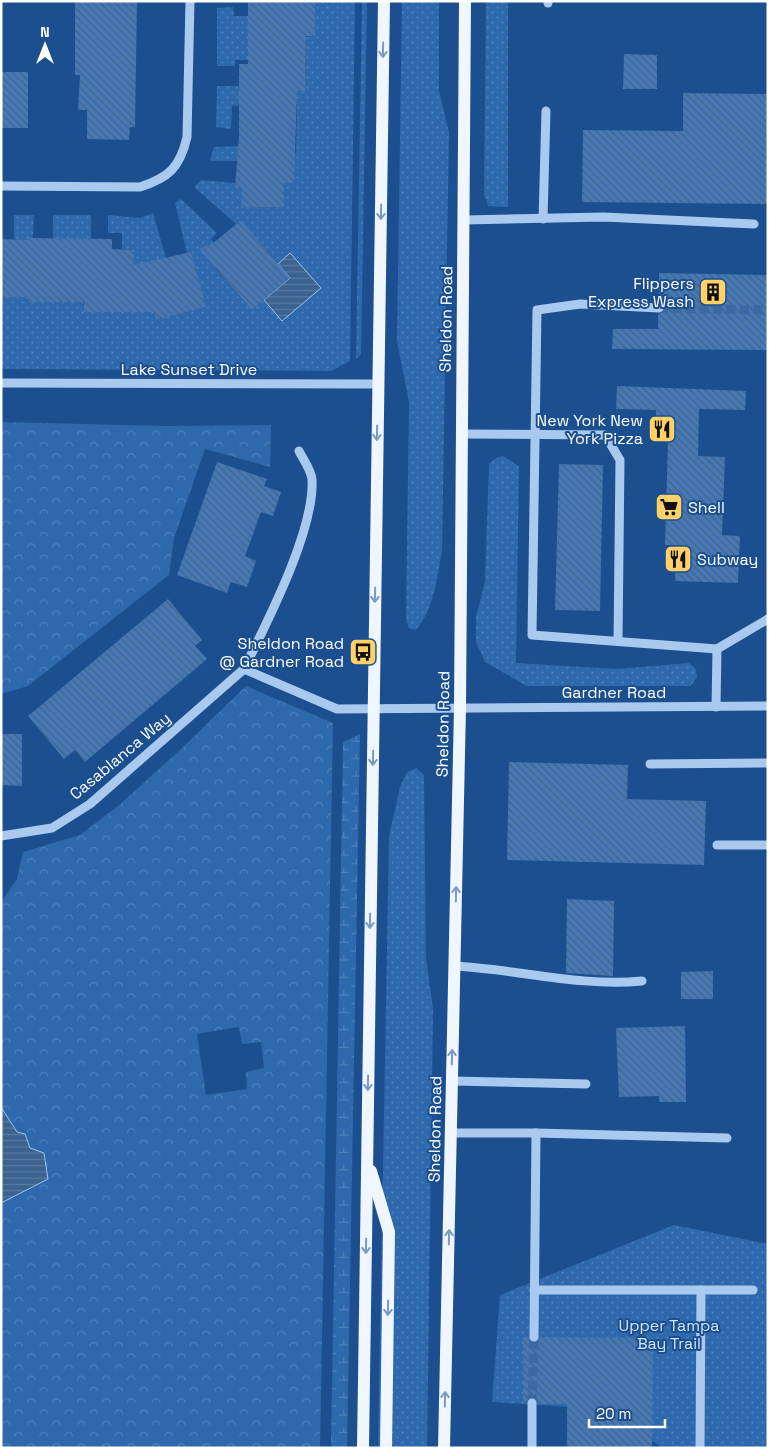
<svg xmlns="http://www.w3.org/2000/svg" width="769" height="1449" viewBox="0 0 769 1449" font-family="'Space Grotesk',sans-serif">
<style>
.green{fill:url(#green-dots)}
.forest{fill:url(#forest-crowns);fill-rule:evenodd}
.wetland{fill:url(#wetland-marsh)}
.water{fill:url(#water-rules);stroke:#9cc4f0}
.building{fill:url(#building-back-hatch)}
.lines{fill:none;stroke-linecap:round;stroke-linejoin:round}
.minor-tunnel{stroke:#3d69a0;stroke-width:9;stroke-dasharray:9 4.5;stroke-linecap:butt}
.minor{stroke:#a9c9ee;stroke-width:9}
.major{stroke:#f0f6ff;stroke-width:12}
.oneway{stroke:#7b9ac1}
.labels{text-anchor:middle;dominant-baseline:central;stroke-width:4;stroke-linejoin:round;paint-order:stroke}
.poi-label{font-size:16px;fill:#fff;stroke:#1b4f8f;text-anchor:end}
.street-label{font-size:16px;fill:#fff;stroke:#1b4f8f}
.park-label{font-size:16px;fill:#cfe3fa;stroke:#1b4f8f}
</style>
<defs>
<pattern id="green-dots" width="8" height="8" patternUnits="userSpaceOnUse" patternTransform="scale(1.25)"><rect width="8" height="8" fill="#2e69ad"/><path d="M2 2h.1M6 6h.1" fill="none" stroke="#4d80b9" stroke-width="1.8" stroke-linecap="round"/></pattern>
<pattern id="forest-crowns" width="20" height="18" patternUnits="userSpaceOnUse" patternTransform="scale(1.25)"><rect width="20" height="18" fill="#2e69ad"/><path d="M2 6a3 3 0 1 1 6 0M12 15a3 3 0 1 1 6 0" fill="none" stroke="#4d80b9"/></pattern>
<pattern id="wetland-marsh" width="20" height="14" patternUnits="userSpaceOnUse" patternTransform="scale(1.25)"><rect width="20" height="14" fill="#2e69ad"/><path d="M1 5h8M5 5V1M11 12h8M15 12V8" fill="none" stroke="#4d80b9"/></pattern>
<pattern id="water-rules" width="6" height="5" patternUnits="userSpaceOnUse" patternTransform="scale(1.25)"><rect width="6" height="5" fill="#3c6290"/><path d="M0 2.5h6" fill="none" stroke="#597aa1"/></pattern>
<pattern id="building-back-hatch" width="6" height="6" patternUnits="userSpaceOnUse" patternTransform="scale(1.25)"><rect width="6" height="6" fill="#4478b7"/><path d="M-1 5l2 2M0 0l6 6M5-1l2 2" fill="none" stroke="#486282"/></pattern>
</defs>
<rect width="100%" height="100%" fill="#1b4f8f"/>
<!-- green -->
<g class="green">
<polygon points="315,1 355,1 350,361 331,371 1,369 1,297 17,240 14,239 14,215 34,215 29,302 72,302 72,252 56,239 53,238 53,215 91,215 91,239 84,239 83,311 132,312 133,250 122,249 122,233 108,233 108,215 140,218 153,213 166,258 144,276 156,320 205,307 191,252 187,253 175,203 181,199 217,233 211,239 220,250 222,260 214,267 252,310 264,300 283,321 320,288 290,253 278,264 241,220 236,224 194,187 201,180 235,183 235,187 242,188 242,208 284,207 284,183 294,183 294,161 210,161 214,147 239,146 239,152 296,153 297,103 244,102 243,105 232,106 231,129 216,127 217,86 238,86 239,90 305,91 306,48 248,60 235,60 235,66 217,66 217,8 233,7 234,16 251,16 258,36 314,37"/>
<polygon points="362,1 367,1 361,354 356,359"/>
<path d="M402 1H439V91L449 132 442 551C437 578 434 609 416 630L409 628 406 620 409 402 397 341Z"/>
<polygon points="486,1 508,1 508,207 488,206 484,194"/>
<polygon points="503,456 519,466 516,663 616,669 689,663 696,669 697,677 691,686 527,686 485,662 476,642 476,617 485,582 489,464 494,459"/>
<polygon points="416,768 424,775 426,958 433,1009 427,1448 378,1448 389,836 400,787 407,772"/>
<polygon points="674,1225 768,1244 768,1448 663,1448 605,1409 492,1402 500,1295"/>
</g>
<!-- forest -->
<g class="forest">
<polygon points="1,422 164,426 271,425 270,467 205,449 174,538 169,575 28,686 1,694"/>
<path d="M246 686 333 723 320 1448H1V1203L48 1179 30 1148 25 1134 17 1132 1 1107V902L17 879 23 852 80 835 118 806 180 750ZM239 1027 242 1044 261 1042 264 1068 246 1072 247 1089 206 1095 197 1034Z"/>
</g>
<!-- wetland -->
<polygon class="wetland" points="360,734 347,1448 331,1448 343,742"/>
<!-- water -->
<g class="water">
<polygon points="290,253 321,288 282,321 264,300 290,278 278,264"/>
<polygon points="1,1107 17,1132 25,1134 30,1148 44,1153 48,1179 1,1203"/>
</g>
<!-- building -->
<g class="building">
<polygon points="75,1 137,1 135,127 130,127 129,140 87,139 87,110 78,110 80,75 75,75"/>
<polygon points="248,1 315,1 315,37 306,36 305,91 297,91 294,183 284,183 284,207 241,208 242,188 235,187 239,137 239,64 248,64"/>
<polygon points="624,54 657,55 657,89 623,89"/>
<rect x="1" y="72" width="27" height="56"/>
<polygon points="683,93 768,94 768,204 582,202 583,130 683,131"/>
<polygon points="241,220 290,278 252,310 199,249 212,244"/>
<polygon points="29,238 112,239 112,249 134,250 133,265 191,252 206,307 156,320 154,312 83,312 84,302 29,302 29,297 1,297 1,239 29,240"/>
<polygon points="659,273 768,275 768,350 612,349 613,329 658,329 658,314 664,312 665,308 663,303 659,302"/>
<polygon points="617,386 746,391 745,410 699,409 698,456 725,457 722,535 740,536 738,583 675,581 676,545 665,545 668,440 655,439 656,410 616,409"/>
<polygon points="217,462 267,479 264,486 281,492 273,516 261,512 245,556 256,561 247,587 231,582 227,593 177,575"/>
<polygon points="559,464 603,465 600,611 555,610"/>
<polygon points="168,599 202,640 195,646 207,659 85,762 75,750 64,759 28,716"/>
<polygon points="1,734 22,734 22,786 1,785"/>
<polygon points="509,762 628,765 627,799 706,801 704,865 507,860"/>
<polygon points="567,899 614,901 613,976 566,973"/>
<polygon points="713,971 713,999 681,999 681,972"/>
<polygon points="685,1026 686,1102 659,1102 659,1096 619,1097 616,1028"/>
<polygon points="523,1337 528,1337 530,1342 534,1343 540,1337 653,1338 652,1448 567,1448 567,1404 538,1404 537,1399 532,1397 523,1403"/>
</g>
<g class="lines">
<!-- minor-tunnel -->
<g class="minor-tunnel">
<polyline points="659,308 768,310"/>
<polyline points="532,1403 534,1337"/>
</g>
<!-- minor -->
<g class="minor">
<polyline points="548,3 548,1"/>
<path d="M1 186 140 187C168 178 180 168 187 137L190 1"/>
<polyline points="543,219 546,111"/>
<polyline points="464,220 603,217 754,224"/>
<polyline points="659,308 580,304 537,310 532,635 717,649 768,619"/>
<polyline points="1,383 378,384"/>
<polyline points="462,434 605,435 620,460 618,641"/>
<path d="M244 669C267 622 315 530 312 479 311 470 303 459 299 451"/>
<polyline points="716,707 717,649"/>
<polyline points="650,764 768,763"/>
<polyline points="1,836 52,828 90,804 244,669 337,709 768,706"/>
<polyline points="717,845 768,845"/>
<path d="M454 966C517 969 579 987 642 981"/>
<polyline points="452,1081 586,1084"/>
<polyline points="451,1133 536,1133 534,1337"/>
<polyline points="536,1133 727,1138"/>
<polyline points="534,1290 701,1290 700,1448"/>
<polyline points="701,1290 753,1290"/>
<polyline points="532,1448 532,1403"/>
</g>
<!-- major -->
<g class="major">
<polyline points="371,1171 389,1232 386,1448"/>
<polyline points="363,1448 384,1"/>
<polyline points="444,1448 460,708 465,1"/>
</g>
</g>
<!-- one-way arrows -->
<defs><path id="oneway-shaft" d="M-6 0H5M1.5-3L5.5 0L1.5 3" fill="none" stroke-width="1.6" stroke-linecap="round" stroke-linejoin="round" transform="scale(1.25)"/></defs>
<g class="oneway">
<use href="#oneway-shaft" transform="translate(383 50) rotate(91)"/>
<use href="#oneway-shaft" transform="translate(381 212) rotate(91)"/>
<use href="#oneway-shaft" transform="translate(377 433) rotate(91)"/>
<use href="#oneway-shaft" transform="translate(375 595) rotate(91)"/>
<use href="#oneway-shaft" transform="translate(373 758) rotate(91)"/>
<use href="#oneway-shaft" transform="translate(456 894) rotate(-89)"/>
<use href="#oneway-shaft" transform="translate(370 921) rotate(91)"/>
<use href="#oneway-shaft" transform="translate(452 1057) rotate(-89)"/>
<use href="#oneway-shaft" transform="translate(368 1083) rotate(91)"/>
<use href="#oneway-shaft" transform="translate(449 1237) rotate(-89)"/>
<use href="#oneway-shaft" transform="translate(366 1246) rotate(91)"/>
<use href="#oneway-shaft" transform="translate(388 1308) rotate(91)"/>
<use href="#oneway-shaft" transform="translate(445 1399) rotate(-89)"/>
</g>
<!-- icons -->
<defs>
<g id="building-square" transform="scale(1.4375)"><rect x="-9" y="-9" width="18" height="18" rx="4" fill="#ffd166" stroke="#1b4f8f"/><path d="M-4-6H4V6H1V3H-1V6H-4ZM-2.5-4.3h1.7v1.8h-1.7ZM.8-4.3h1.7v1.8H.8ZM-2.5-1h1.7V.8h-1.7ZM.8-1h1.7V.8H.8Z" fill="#111"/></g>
<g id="restaurant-square" transform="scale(1.4375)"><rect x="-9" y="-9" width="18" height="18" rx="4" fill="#ffd166" stroke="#1b4f8f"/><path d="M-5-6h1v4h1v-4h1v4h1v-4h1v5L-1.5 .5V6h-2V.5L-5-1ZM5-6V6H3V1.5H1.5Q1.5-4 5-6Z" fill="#111"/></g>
<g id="supermarket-square" transform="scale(1.4375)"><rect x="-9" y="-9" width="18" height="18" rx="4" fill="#ffd166" stroke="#1b4f8f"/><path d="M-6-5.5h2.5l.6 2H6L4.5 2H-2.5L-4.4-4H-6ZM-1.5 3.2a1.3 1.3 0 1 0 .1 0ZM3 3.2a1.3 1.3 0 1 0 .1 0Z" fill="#111"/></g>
<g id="bus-square" transform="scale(1.4375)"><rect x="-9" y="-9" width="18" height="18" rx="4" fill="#ffd166" stroke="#1b4f8f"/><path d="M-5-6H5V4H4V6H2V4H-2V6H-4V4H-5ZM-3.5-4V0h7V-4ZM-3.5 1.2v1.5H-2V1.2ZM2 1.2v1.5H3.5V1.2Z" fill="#111"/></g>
</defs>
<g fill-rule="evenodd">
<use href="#building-square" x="713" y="292"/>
<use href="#restaurant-square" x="662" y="429"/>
<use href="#supermarket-square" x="669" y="507"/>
<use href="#restaurant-square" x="678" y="559"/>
<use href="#bus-square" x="363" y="652"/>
</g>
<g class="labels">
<!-- poi labels -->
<g class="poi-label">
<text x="694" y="283">Flippers<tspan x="694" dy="18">Express Wash</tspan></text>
<text x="643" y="420">New York New<tspan x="643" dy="18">York Pizza</tspan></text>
<text x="688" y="507" text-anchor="start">Shell</text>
<text x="697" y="559" text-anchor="start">Subway</text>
<text x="344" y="643">Sheldon Road<tspan x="344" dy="18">@ Gardner Road</tspan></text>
</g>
<!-- street labels -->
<g class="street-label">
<text transform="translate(446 319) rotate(-89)">Sheldon Road</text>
<text x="189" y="369">Lake Sunset Drive</text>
<text x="614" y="692">Gardner Road</text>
<text transform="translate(443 724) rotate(-89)">Sheldon Road</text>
<text transform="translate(120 756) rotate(-40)">Casablanca Way</text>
<text transform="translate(435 1129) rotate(-89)">Sheldon Road</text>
</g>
<!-- park labels -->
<g class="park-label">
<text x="669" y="1325">Upper Tampa<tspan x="669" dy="18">Bay Trail</tspan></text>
</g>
</g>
<!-- border -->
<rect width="769" height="1449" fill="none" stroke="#ffffff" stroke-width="5"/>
<!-- north arrow -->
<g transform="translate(45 45)" stroke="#1b4f8f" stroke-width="4" paint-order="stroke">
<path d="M0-4L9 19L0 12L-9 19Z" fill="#ffffff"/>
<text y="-8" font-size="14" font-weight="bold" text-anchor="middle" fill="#ffffff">N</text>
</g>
<!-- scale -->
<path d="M589 1419v8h76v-8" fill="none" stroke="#ffffff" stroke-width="2.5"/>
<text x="596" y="1419" font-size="15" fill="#ffffff" stroke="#1b4f8f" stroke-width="4" paint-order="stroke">20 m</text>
</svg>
